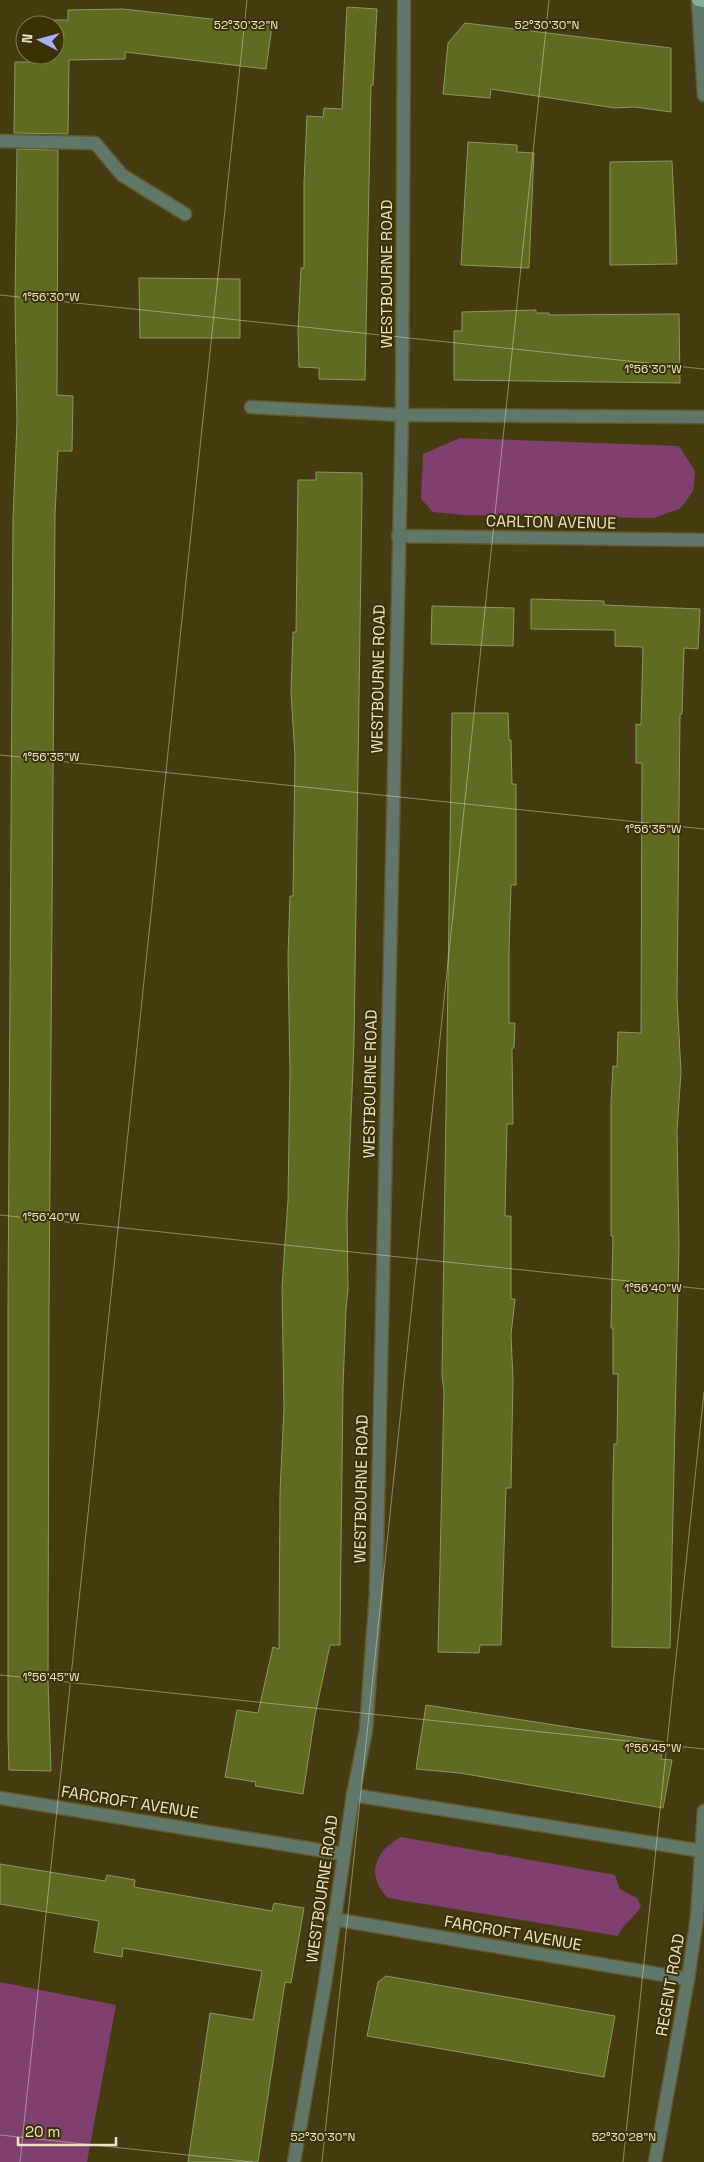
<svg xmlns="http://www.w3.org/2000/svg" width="704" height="2162" viewBox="0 0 704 2162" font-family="'Space Grotesk',sans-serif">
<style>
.green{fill:#7f406e}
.building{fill:#5e6b20;stroke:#8c9761}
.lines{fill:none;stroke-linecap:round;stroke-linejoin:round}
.minor-casing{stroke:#635a32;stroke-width:15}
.major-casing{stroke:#635a32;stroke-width:15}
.minor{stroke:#607769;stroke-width:12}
.major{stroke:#81b195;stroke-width:12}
.ticks{fill:none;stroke:#e9e4c7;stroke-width:1;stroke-opacity:0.45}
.labels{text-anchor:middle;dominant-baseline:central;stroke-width:4;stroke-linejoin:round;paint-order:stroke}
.street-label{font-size:16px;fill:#e9e4c7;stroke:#3a3205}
.ticks-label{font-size:12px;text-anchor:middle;fill:#e9e4c7;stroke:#3a3205;stroke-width:4;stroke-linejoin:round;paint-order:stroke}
</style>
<rect width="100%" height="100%" fill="#453c11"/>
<!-- green -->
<g class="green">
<polygon points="460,438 679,446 695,471 693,491 681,508 654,518 462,515 433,512 421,499 423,454"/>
<path d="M401 1837 615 1875 620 1889 637 1898 641 1906C635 1918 623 1923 618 1936L388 1898C365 1875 375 1851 401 1837Z"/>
<polygon points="0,1982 116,2005 87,2162 0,2162"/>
</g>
<!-- building -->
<g class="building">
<polygon points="347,7 377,9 373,85 371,85 365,380 319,379 319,368 299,367 298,330 301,268 304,268 304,183 307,116 323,117 324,108 342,109"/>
<polygon points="123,9 272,26 266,69 125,52 125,59 69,60 68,134 14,133 15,62 30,62 30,55 55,55 55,25 29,25 29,20 68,20 68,10"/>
<polygon points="465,23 671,48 671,112 635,107 615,108 491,89 490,98 443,94 448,43"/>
<polygon points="468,142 517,145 517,152 534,153 529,268 461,265"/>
<polygon points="17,149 58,150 57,395 73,396 72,451 58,451 55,515 49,1312 48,1681 51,1771 9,1770 8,1736 8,1307 13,519 17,422 15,302"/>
<polygon points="672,161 677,264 610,265 610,162"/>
<polygon points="139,278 240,279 240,338 140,338"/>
<polygon points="536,310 536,313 549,313 549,315 679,314 680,383 454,380 454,331 462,331 462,312"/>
<polygon points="316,472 362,473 362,493 354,1042 347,1216 348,1289 346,1309 343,1388 340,1630 340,1645 330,1645 315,1715 303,1794 255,1786 256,1782 225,1777 237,1710 258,1713 273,1647 279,1649 280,1492 284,1408 282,1287 288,1200 290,1072 288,957 290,896 293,896 295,756 291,693 293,632 296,632 298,480 316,480"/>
<polygon points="531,599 604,601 604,605 700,609 698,649 684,648 682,714 680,714 677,998 681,1072 677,1130 679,1245 670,1648 612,1647 613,1476 614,1444 617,1444 618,1374 613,1374 613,1328 611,1328 613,1236 611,1236 611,1103 613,1066 617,1067 618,1032 641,1033 642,763 636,763 636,724 641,725 643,647 615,646 615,630 531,629"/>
<polygon points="432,606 514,608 513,646 431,644"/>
<polygon points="452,713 508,713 509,740 511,740 512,784 516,784 516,885 511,885 509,950 509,1023 515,1023 514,1048 512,1048 513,1124 507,1124 505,1216 511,1216 511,1299 515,1299 511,1335 513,1379 511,1488 506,1488 501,1645 480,1645 479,1653 438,1652 444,1391 442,1376"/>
<polygon points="426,1705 664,1742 661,1759 672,1760 663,1808 460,1773 416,1769"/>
<polygon points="0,1864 105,1881 107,1875 135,1880 134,1887 272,1911 274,1903 304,1908 291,1983 285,1982 258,2162 188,2162 210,2013 253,2020 262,1971 123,1948 122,1957 94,1952 99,1921 0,1904"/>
<polygon points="386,1976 615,2016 604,2077 367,2036 378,1982"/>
</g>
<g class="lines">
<!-- minor casing -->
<g class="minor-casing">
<g id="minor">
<polyline points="698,0 704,95"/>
<polyline points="0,141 95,143 122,175 185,214"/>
<polyline points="251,407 402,415 704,417"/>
<polyline points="398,536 704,540"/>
<polyline points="353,1795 702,1851"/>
<polyline points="0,1798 343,1854"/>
<polyline points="333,1919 688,1979"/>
<polyline points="294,2162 325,1983 353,1795 366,1730 376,1593 402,415 404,0"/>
<polyline points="655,2162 688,1979 697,1917 704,1811"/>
</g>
</g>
<!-- major casing -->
<g class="major-casing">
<polyline id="major" points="698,0 704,1"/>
</g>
<!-- minor -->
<use href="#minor" class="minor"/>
<!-- major -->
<use href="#major" class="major"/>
</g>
<!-- ticks -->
<path class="ticks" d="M0 295 704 369M0 755 704 829M0 1215 704 1289M0 1675 704 1749M0 2135 253 2162M20 2162 247 0M322 2162 549 0M623 2162 704 1392"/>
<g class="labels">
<!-- street labels -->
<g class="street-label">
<text transform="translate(386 274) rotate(-90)">WESTBOURNE ROAD</text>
<text transform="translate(551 522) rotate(1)">CARLTON AVENUE</text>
<text transform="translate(378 679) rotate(-89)">WESTBOURNE ROAD</text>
<text transform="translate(370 1084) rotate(-89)">WESTBOURNE ROAD</text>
<text transform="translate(361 1489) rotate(-89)">WESTBOURNE ROAD</text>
<text transform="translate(130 1802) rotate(9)">FARCROFT AVENUE</text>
<text transform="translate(322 1889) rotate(-82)">WESTBOURNE ROAD</text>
<text transform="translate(513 1933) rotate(10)">FARCROFT AVENUE</text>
<text transform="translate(670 1985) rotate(-80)">REGENT ROAD</text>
</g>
</g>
<g class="ticks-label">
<text x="246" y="29">52°30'32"N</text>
<text x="547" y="29">52°30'30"N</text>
<text x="51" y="301">1°56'30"W</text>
<text x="653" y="373">1°56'30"W</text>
<text x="51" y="761">1°56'35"W</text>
<text x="653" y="833">1°56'35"W</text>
<text x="51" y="1221">1°56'40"W</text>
<text x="653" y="1292">1°56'40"W</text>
<text x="51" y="1681">1°56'45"W</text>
<text x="653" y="1752">1°56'45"W</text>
<text x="323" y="2141">52°30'30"N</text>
<text x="624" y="2141">52°30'28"N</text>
</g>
<!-- north arrow -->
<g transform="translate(40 40) rotate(276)"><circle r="24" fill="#3a3205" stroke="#807953"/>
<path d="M0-4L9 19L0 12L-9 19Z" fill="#a7b0fc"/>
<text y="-8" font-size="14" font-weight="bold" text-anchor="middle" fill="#e9e4c7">N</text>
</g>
<!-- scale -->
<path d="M18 2137v8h98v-8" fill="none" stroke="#e9e4c7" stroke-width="2.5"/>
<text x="25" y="2137" font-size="15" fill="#e9e4c7" stroke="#3a3205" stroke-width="4" paint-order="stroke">20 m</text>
</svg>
